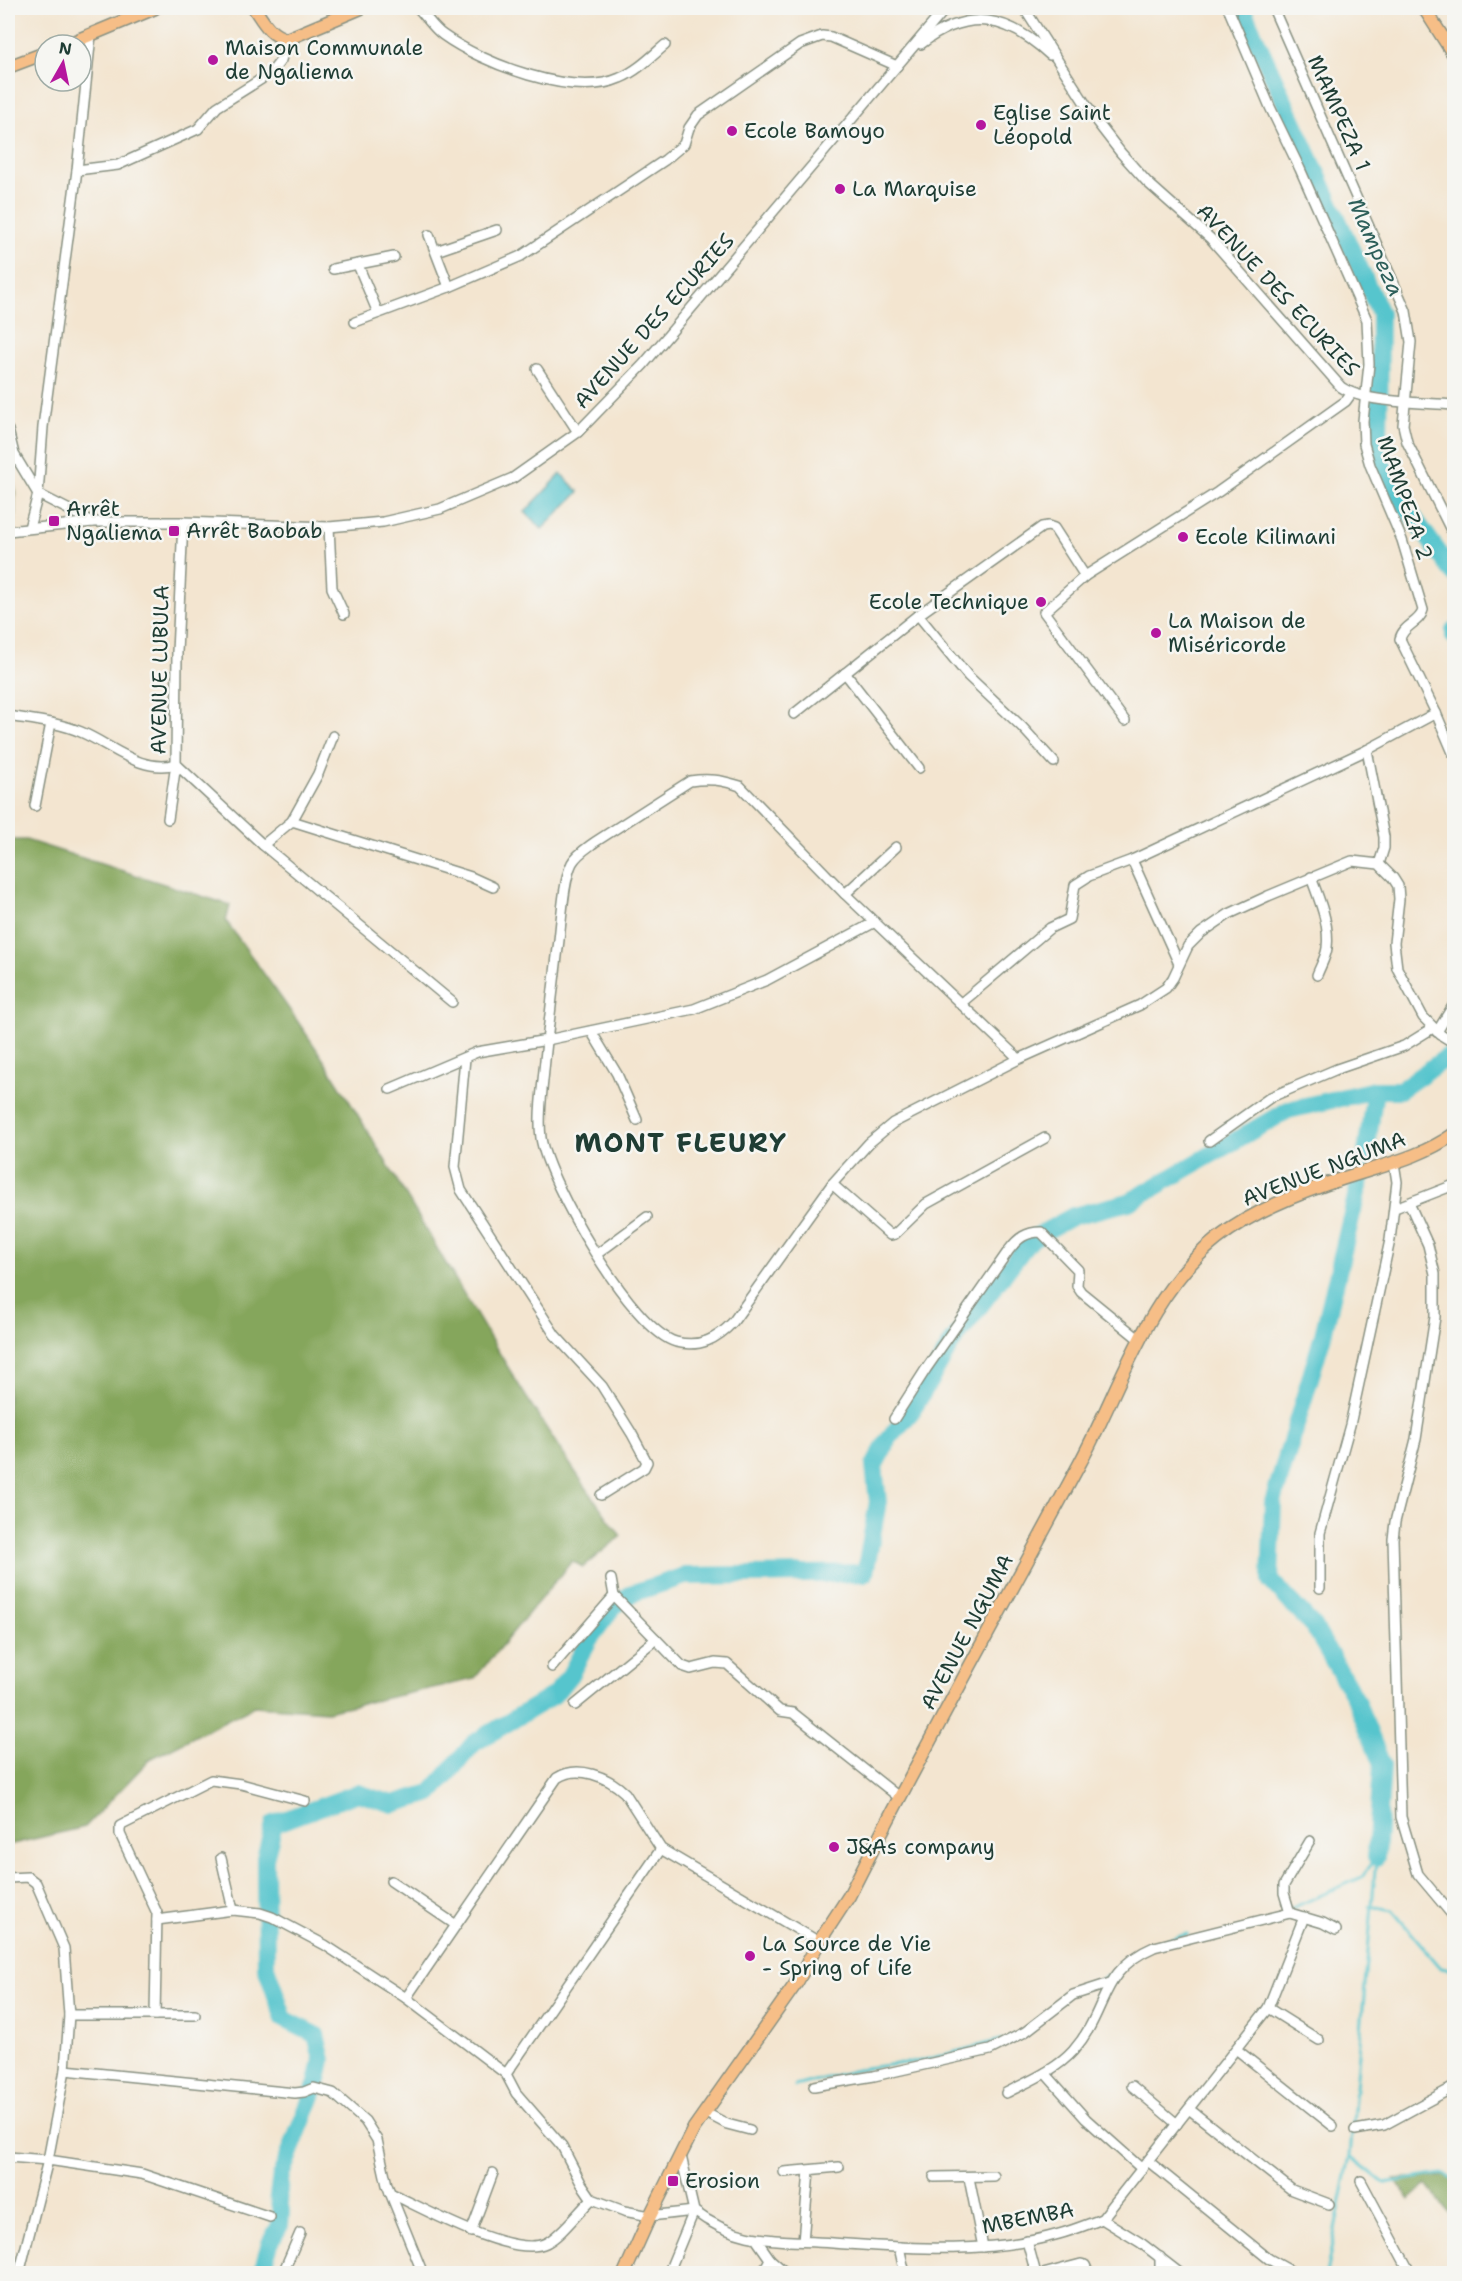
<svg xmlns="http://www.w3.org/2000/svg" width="1462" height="2281" viewBox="0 0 1462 2281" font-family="'Shantell Sans',sans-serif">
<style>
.forest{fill:#85a65b;stroke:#527248;stroke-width:1.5}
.water{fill:#57c5cd;stroke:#3b8180;stroke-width:1.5}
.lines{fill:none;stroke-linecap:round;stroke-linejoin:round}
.stream{stroke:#57c5cd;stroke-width:3}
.river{stroke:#57c5cd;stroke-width:18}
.minor-casing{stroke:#899182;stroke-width:12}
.major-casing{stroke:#899182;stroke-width:15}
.minor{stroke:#fff;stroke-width:9}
.major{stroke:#f6be87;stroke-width:12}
.poi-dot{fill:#b5179e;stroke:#f6f6f2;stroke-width:2}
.labels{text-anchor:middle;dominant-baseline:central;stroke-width:5;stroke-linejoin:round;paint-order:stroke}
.poi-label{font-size:21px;fill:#1f3d34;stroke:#f6f6f2;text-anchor:start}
.street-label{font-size:21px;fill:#1f3d34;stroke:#f6f6f2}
.water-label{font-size:22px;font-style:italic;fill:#2d5f5a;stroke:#f6f6f2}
.district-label{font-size:27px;font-weight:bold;letter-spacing:1.5px;fill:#1f3d34;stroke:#f6f6f2}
</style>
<rect width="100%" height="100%" fill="#f6f6f2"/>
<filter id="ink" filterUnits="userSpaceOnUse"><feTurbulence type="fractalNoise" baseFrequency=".0167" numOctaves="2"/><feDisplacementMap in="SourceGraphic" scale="12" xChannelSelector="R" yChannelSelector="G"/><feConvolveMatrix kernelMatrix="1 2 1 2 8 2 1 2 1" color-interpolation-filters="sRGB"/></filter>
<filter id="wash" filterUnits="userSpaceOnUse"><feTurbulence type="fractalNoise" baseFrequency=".008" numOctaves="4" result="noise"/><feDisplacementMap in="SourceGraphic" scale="24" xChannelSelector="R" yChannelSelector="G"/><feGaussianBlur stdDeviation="1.35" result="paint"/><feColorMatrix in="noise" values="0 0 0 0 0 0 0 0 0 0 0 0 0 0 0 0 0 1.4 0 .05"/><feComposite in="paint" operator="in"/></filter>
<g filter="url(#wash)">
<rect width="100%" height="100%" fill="#f3e5d0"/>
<!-- forest -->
<g class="forest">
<polygon points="8,465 15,488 15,522 8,524"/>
<path d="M8 840H26L230 905 226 921C261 970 298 1019 330 1070 428 1225 511 1389 621 1536L583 1567 572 1561 474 1679 327 1711 254 1706 150 1759 85 1827 8 1845Z"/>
<polygon points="1447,2176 1454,2181 1454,2219 1427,2185 1409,2200 1394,2179"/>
</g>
<!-- water -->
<polygon class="water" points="561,474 579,492 542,529 525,512"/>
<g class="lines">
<!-- stream -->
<g class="stream">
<polyline points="1370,1906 1392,1910 1441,1968 1454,1970"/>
<polyline points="1290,1909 1362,1877 1376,1857"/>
<polyline points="1162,1941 1188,1934"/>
<polyline points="1097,1983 1114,1972"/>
<polyline points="795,2086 864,2068 921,2061 1001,2040"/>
<polyline points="1350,2156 1384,2183 1442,2174 1454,2180"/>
<polyline points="1326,2274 1350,2156 1376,1859"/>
</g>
<!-- river -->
<g class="river">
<polyline points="1242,8 1380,313 1379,447 1386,479 1454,574"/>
<polyline points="1454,630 1454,636"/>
<polyline points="1365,1160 1375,1090"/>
<polyline points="1360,1180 1323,1335 1273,1502 1270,1580 1314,1627 1356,1700 1382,1765 1376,1857"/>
<polyline points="263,2267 270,2243 280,2225 281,2211 278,2196 281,2175 317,2083 322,2060 316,2035 284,2019 266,1967 265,1858 274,1824 358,1793 393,1804 431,1793 474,1743 554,1695 570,1675 590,1638 614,1606 633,1593 685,1576 865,1573 878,1502 874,1466 889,1438 912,1411 951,1344 1030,1240 1073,1216 1129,1202 1288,1110 1375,1090 1400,1090 1454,1052"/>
</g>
</g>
</g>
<g filter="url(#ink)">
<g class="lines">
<!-- minor casing -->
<g class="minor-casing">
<g id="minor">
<path d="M418 8C426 16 433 28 443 35 482 63 573 99 620 78 637 71 651 57 665 45"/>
<path d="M1024 8 1097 122 1121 153 1147 182 1211 239 1341 387C1366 404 1423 402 1454 405"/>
<path d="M1228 8 1270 107 1300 169 1367 320 1369 364 1363 421 1364 444 1370 465 1402 540 1423 610C1420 623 1403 625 1400 639L1436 713 1454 755"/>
<polyline points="1273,8 1406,311 1411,342 1403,425 1407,442 1454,536"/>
<path d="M921 44C969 7 1008 16 1050 55"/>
<polyline points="1449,45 1454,38"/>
<polyline points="77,170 118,165 198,129 217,107 271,73 281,60 287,39"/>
<polyline points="429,235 449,287"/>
<polyline points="436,251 497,230"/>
<polyline points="358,265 378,313"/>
<polyline points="333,269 394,257"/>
<polyline points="355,322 449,287 521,256 665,160 684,144 689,128 698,115 800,44 822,36 831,37 897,66"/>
<polyline points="537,369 578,432"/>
<polyline points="8,430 14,454 38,494 93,522"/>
<polyline points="329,527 332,588 344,614"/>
<polyline points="29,528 38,494 43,427 77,170 91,35"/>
<polyline points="8,531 93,522 183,522 329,527 383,522 440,509 513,478 578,432 643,365 946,8"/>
<polyline points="1085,576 1044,612 1125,721"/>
<polyline points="918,615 968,676 1022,727 1054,762"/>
<polyline points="845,673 919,768"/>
<polyline points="794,714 918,615 1042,527 1048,526 1054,528 1085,576 1218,492 1346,401 1351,394"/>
<path d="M8 716C32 720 58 722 81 732 112 745 141 774 176 764L263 845 452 1002"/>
<polyline points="1367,750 1384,837 1384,848 1379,864"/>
<polyline points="35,806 51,723"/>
<polyline points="168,819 176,764 177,652 183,522"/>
<polyline points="292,821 318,774 333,736"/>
<polyline points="263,845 292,821 471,877 493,887"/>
<polyline points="1132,860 1179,964"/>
<path d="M1311 877C1319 900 1330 923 1327 948 1326 957 1320 967 1317 975"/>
<polyline points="845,894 896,847"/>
<polyline points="960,1004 1050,928 1069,919 1075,885 1089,876 1132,860 1367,750 1436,713"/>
<polyline points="591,1031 617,1074 637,1120"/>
<polyline points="1437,1032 1454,1004"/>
<polyline points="465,1058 455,1167 461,1190 555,1335 602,1386 632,1434 647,1462 644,1468 601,1495"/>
<path d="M1019 1059 845 894 740 786C722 780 708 778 690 781L595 842C587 848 577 854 572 863 563 880 561 928 558 948 553 989 548 1029 544 1070 542 1093 538 1116 541 1138 548 1183 632 1330 676 1342 700 1348 717 1339 733 1322L832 1184 869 1143 893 1123 1019 1059 1140 1005 1166 988 1173 978 1188 946 1201 933 1229 914 1268 896 1352 861 1379 864 1393 878 1398 886 1399 899 1394 943 1397 968 1423 1017 1441 1035 1454 1043"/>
<polyline points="390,1089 477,1052 547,1040 694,1009 767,980 875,922"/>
<polyline points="1209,1141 1271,1097 1337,1069 1404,1046 1433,1028"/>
<polyline points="832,1184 890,1235 895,1234 926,1204 1045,1138"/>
<polyline points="1409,1203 1428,1245 1435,1274 1435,1317 1416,1439 1395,1522 1393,1539 1401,1817 1418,1874 1454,1917"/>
<polyline points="1395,1208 1454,1185"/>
<polyline points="597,1254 647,1217"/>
<path d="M894 1419 926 1369 1009 1250C1018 1238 1026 1232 1041 1232L1078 1270 1077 1286 1081 1292 1140 1340"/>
<polyline points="611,1579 614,1596 682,1666 691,1669 715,1663 727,1664 780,1711 793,1713 900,1798"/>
<polyline points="1320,1588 1320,1533 1350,1425 1390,1240 1397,1182 1394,1163"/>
<polyline points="552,1667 614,1596"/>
<polyline points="575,1705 656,1639"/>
<polyline points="221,1858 233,1910"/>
<polyline points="8,1878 28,1877 36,1883 64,1948 69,2015 65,2070 48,2160 19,2274"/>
<polyline points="391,1881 456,1925"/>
<polyline points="1290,1913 1284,1893 1284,1885 1310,1841"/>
<polyline points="157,1920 233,1910 260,1913 272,1917 325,1945 406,1998 506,2074 516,2093 562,2146 581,2183 592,2199 624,2211 650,2216 694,2211 668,2274"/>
<path d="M406 1998 557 1778C578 1764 608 1777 625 1793L661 1849 819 1942"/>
<polyline points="1268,2008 1319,2040"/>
<polyline points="1454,2014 1454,2015"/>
<polyline points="69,2015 195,2015"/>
<polyline points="155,2015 157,1913 120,1834 120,1826 211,1780 241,1784 305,1801"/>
<polyline points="1236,2049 1333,2126"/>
<polyline points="65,2070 295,2093 304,2092 314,2088 333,2093 365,2121 377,2140 387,2185 423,2274"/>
<polyline points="1045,2073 1086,2119 1142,2169"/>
<polyline points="506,2074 661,1849"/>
<polyline points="814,2086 874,2076 990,2050 1025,2032 1073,1995 1110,1983"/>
<polyline points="1132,2086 1177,2124"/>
<path d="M1006 2093C1029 2081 1056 2070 1073 2051 1109 2010 1098 1971 1154 1947L1290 1913 1323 1923 1336 1930"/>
<polyline points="1189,2109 1292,2190 1329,2204"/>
<polyline points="704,2112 727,2124 750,2130"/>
<polyline points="1355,2130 1384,2125 1454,2087"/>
<path d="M681 2156 694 2211C740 2246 780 2239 833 2243 908 2248 986 2255 1059 2234 1074 2230 1088 2224 1102 2219L1268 2008 1304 1917"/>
<polyline points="8,2157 48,2160 142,2174 270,2217"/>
<polyline points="1148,2161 1269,2259 1296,2274"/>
<polyline points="784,2172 839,2167"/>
<polyline points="934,2177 994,2176"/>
<polyline points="969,2178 983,2247"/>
<polyline points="1361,2181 1411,2274"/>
<path d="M390 2193C423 2208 513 2259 546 2243 561 2236 579 2211 592 2199"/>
<polyline points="1102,2219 1141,2243 1181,2274"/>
<polyline points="471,2232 493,2173"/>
<polyline points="756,2239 770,2259 787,2274"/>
<polyline points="803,2241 809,2171"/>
<polyline points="1027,2241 1036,2274"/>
<polyline points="899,2247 905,2274"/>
<polyline points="289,2274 285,2268 300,2233"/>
<polyline points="762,2274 770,2259"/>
<polyline points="1043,2274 1081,2264 1085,2265 1089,2274"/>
<polyline points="1160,2274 1160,2257"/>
</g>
</g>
<!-- major casing -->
<g class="major-casing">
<g id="major">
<path d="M254 8C263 21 270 36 287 39L361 8"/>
<polyline points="1424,8 1454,55"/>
<polyline points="66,45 155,8"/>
<polyline points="8,67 45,53"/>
<path d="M624 2274 650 2216 694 2128 797 1982 819 1942 849 1896C922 1750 1003 1607 1080 1463 1121 1387 1147 1294 1217 1239 1259 1206 1320 1185 1370 1170 1400 1161 1429 1152 1454 1134"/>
</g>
</g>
<!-- minor -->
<use href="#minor" class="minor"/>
<!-- major -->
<use href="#major" class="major"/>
</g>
</g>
<!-- markers -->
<g class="poi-dot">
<circle cx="213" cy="60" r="6"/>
<circle cx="981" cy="125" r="6"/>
<circle cx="732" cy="131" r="6"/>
<circle cx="840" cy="189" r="6"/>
<rect x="48" y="515" width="12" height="12" rx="3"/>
<rect x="168" y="525" width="12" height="12" rx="3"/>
<circle cx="1183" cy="537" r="6"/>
<circle cx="1041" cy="602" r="6"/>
<circle cx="1156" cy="633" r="6"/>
<circle cx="834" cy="1847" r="6"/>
<circle cx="750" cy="1956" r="6"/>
<rect x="667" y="2175" width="12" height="12" rx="3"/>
</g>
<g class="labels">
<!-- poi labels -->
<g class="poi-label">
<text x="225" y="48">Maison Communale<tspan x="225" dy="24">de Ngaliema</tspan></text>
<text x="993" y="113">Eglise Saint<tspan x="993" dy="24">Léopold</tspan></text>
<text x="744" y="131">Ecole Bamoyo</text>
<text x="852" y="189">La Marquise</text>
<text x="66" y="509">Arrêt<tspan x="66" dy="24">Ngaliema</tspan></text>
<text x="186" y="531">Arrêt Baobab</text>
<text x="1195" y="537">Ecole Kilimani</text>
<text x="1029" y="602" text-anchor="end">Ecole Technique</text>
<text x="1168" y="621">La Maison de<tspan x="1168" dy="24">Miséricorde</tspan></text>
<text x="846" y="1847">J&amp;As company</text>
<text x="762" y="1944">La Source de Vie<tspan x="762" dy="24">- Spring of Life</tspan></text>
<text x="685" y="2181">Erosion</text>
</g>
<!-- street labels -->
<g class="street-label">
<text transform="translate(1339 113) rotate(66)">MAMPEZA 1</text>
<text transform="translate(1278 290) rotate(47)">AVENUE DES ECURIES</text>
<text transform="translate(654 321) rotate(-48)">AVENUE DES ECURIES</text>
<text transform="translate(1405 498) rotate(71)">MAMPEZA 2</text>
<text transform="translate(160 670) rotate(-89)">AVENUE LUBULA</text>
<text transform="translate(1324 1169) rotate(-21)">AVENUE NGUMA</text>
<text transform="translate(967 1632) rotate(-62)">AVENUE NGUMA</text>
<text transform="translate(1028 2218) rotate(-11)">MBEMBA</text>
</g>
<!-- water labels -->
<g class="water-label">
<text transform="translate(1376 247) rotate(66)">Mampeza</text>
</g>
<!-- district labels -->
<g class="district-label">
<text x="681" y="1142">MONT FLEURY</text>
</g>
</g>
<!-- margin -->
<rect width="1462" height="2281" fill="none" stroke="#f6f6f2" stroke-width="30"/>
<!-- north arrow -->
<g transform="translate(63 63) rotate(9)"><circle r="28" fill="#f6f6f2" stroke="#a0aca6" stroke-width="1.5"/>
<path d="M0-4.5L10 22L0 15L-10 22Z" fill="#b5179e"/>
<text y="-9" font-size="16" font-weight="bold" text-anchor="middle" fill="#1f3d34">N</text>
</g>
</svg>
